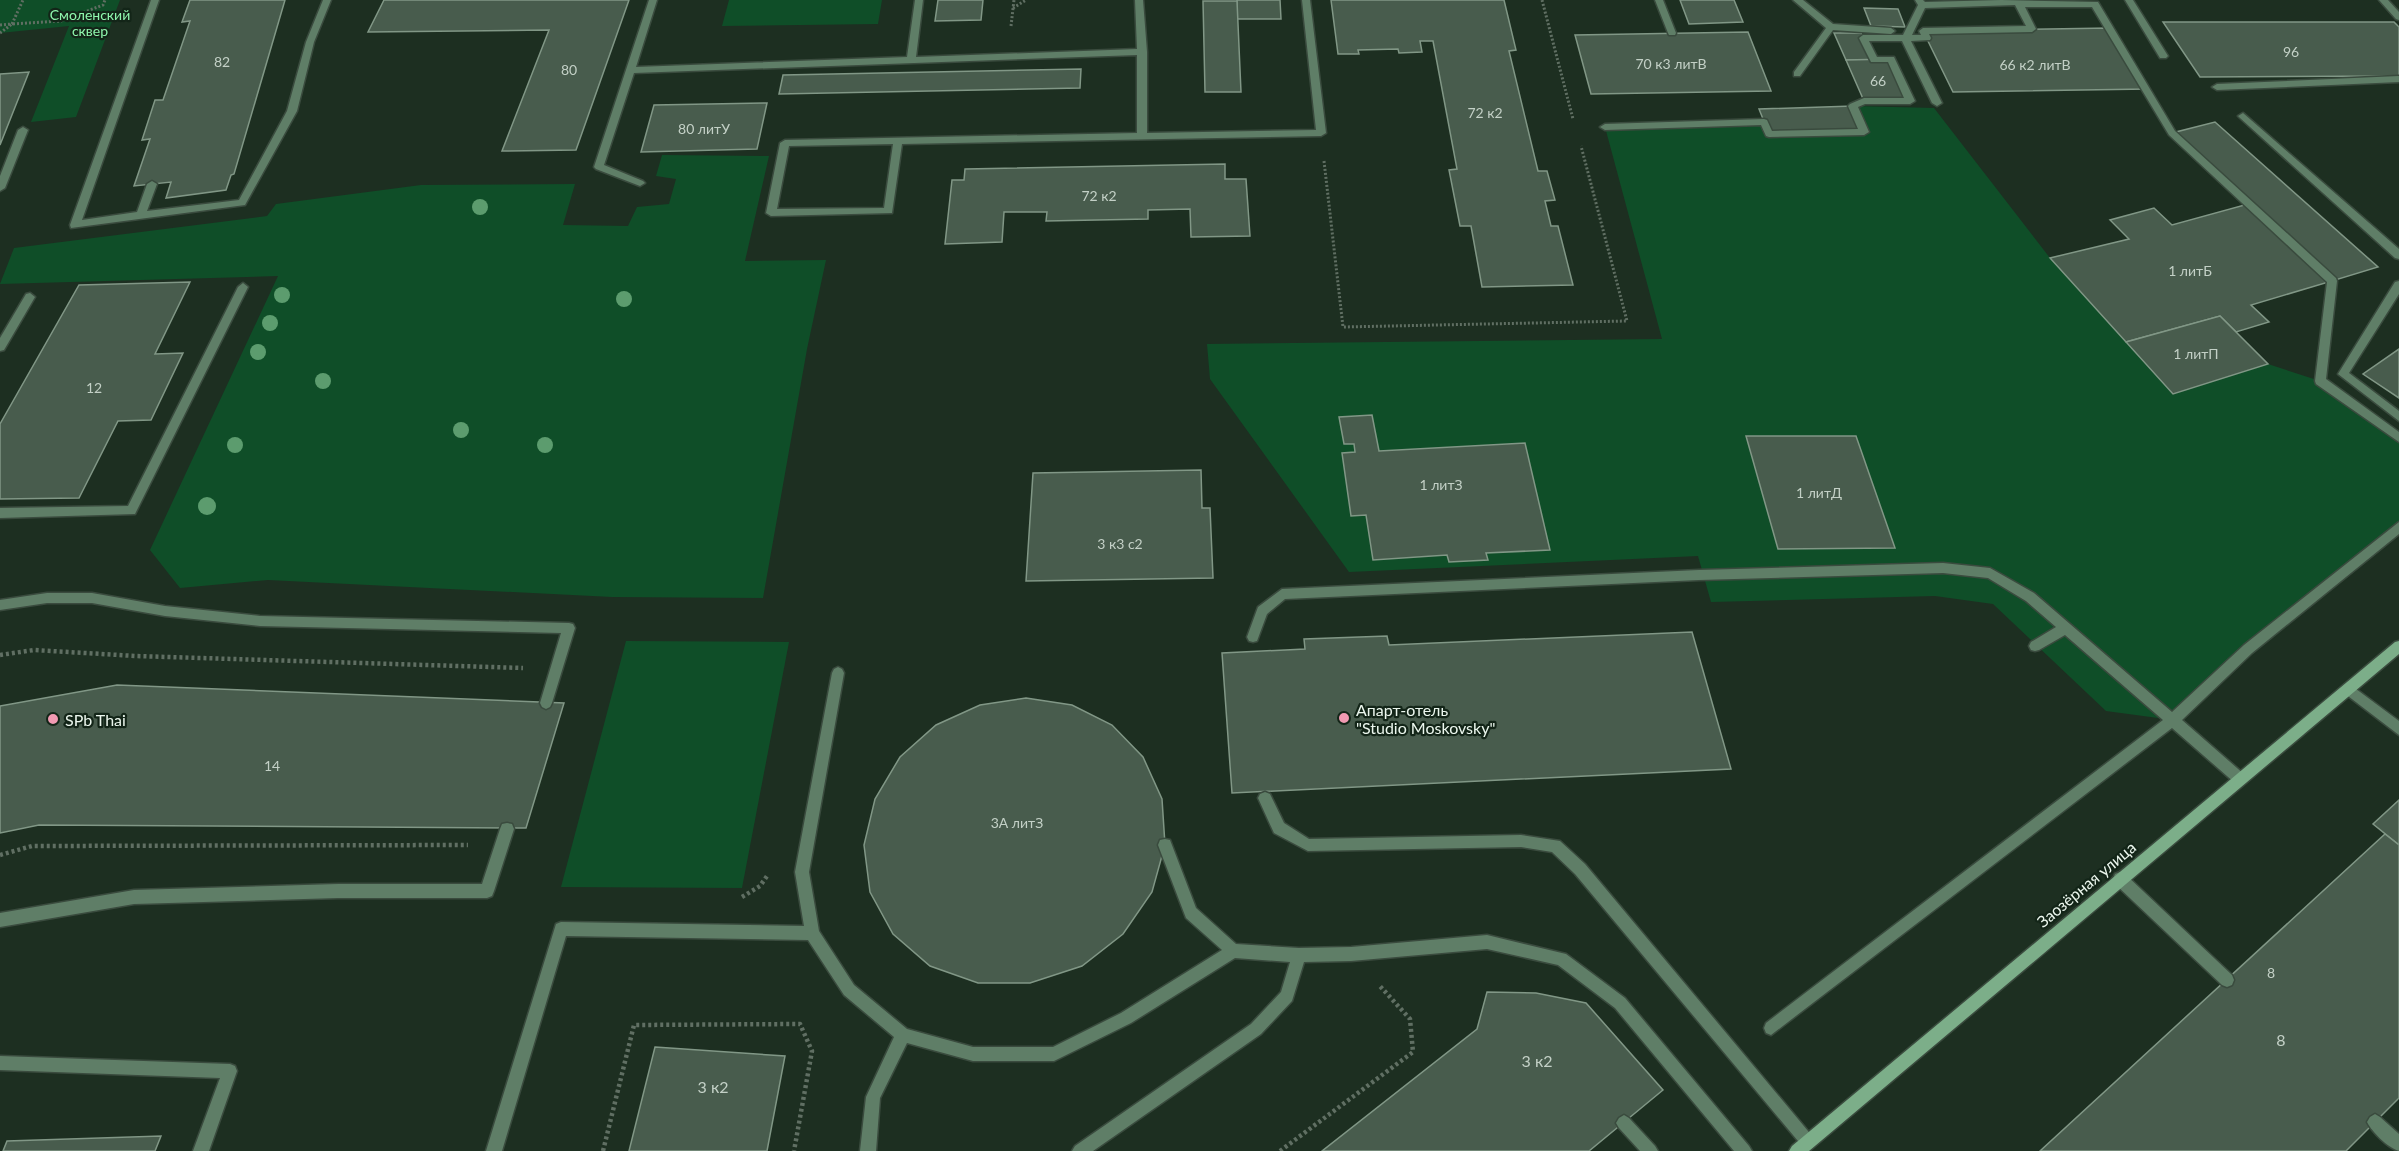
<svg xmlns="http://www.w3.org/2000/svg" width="2399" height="1151" viewBox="0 0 2399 1151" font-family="Lato,sans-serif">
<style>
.green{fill:#0f4e28}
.building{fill:#485c4d;stroke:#819786;stroke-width:1.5}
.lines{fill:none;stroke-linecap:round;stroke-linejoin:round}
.lane-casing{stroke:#3a4b3e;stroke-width:3}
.secondary-casing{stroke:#3a4b3e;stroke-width:3}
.path-far1{stroke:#606f63;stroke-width:3;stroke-dasharray:2 2;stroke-linecap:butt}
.path{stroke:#606f63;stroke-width:4.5;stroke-dasharray:3 3;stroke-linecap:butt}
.lane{fill:#5f7e67;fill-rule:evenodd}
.secondary{fill:#7cae89;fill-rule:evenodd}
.tree{fill:#5c9c6e}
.poi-dot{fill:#f19ab2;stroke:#132518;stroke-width:2}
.labels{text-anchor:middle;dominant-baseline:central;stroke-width:4.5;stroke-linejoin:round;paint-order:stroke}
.far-park-label{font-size:14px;fill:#8ff6ad;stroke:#132518}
.number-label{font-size:14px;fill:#c3d0c6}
.poi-label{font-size:16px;fill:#ecf7ee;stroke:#132518;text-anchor:start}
.street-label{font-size:16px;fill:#ecf7ee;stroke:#132518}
.near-number-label{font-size:16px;fill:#c3d0c6}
</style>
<rect width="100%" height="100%" fill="#1d2f21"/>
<!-- green -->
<g class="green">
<polygon points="0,0 120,0 76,117 31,122 69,26 0,33"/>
<polygon points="729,0 882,0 878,24 722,26"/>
<polygon points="1853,106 1934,108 2050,258 2173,394 2268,364 2320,381 2399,438 2399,533 2173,720 2106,711 1993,604 1935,596 1711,602 1698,556 1349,572 1210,379 1207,344 1662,339 1605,127 1764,122"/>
<polygon points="662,155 769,156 745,261 826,260 807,349 763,598 612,597 268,580 180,588 150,550 278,276 0,284 14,248 267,216 276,204 421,185 575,184 563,225 628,226 637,207 669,204 676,179 656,176"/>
<polygon points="626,641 789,642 742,888 561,887"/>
</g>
<!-- building -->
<g class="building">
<polygon points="190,0 285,0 234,174 231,175 226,190 166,198 171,182 134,186 150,139 142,140 155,100 163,100 190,21 182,22"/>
<polygon points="384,0 629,0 576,150 502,151 549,30 368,32"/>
<polygon points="938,0 983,0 981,20 935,21"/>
<polygon points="1237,0 1280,0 1281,19 1237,19"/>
<polygon points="1331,0 1504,0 1516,50 1509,51 1538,171 1547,171 1555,200 1545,201 1551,226 1558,226 1573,285 1482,287 1471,226 1460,226 1449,170 1457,169 1433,41 1420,41 1422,52 1399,53 1398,49 1358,50 1359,54 1338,54"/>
<polygon points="1680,0 1734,0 1743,22 1689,24"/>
<polygon points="1203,1 1237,1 1241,92 1205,92"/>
<polygon points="1864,8 1898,9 1905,27 1871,26"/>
<polygon points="2163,22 2394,22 2399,27 2399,76 2200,77"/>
<polygon points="2110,28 2147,89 1953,92 1923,31"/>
<polygon points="1748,32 1771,91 1591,94 1575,35"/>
<polygon points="1834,33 1861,33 1874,60 1846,60"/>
<polygon points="1891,59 1910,101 1864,101 1846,60"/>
<polygon points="1081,69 1080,88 779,94 783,75"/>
<polygon points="29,72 0,145 0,74"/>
<polygon points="767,103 757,149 641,152 654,105"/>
<polygon points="1853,106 1864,132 1769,134 1759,109"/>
<polygon points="2215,122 2378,267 2332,281 2172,133"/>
<polygon points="1225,164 1225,179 1246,179 1250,236 1191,237 1190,209 1148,210 1148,219 1046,221 1047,212 1004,212 1002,242 945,244 952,180 964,180 965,169"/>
<polygon points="2248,204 2332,281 2251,305 2269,322 2236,332 2220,316 2126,342 2050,258 2129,239 2110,220 2154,208 2172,225"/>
<polygon points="190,282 155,354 183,353 151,420 118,421 79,498 0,499 0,424 79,285"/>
<polygon points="2220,316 2268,364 2173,394 2126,342"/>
<polygon points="2399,349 2399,398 2363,374"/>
<polygon points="1372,415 1379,451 1525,443 1550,550 1486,553 1488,560 1449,562 1447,555 1373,560 1366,515 1351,516 1342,453 1355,452 1354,444 1344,444 1339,417"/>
<polygon points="1746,436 1856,436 1895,548 1778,549"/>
<polygon points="1201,470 1202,508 1210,508 1213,578 1026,581 1033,473"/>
<polygon points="1692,632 1731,769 1232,793 1222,653 1305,649 1304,639 1387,636 1389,645"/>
<polygon points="117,685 564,703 526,828 39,825 0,833 0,706"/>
<polygon points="1026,698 1072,705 1112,725 1143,757 1162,799 1165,845 1152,892 1123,934 1082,966 1030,983 978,983 930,966 893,934 870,892 864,845 875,799 900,757 936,725 980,705"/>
<polygon points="2399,800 2399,845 2373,824"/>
<polygon points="2385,834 2399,845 2399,1098 2346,1151 2040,1151"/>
<polygon points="1487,992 1536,993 1586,1003 1663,1090 1589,1151 1322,1151 1477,1029"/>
<polygon points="655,1047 785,1056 767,1151 629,1151"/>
<polygon points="161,1136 155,1151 3,1151 7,1141"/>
</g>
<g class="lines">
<!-- lane casing -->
<g class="lane-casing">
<g id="lane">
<polygon points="151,0 159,0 82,220 137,212 147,184 152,181 157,184 147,211 239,200 287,111 306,42 323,0 331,0 314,42 297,111 245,205 71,228 70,225"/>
<path d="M649 0H657L636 67 907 57 915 0H923L916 57 1137 49 1135 0H1143L1147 52V133L1316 130 1302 0H1310L1326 133 1321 136 902 144 892 213 771 216 766 213 780 143 785 140 1137 133V55L634 73 604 165 643 181 645 183 640 186 596 169 594 167ZM893 144 884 208 777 209 789 146Z"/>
<polygon points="1655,0 1663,0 1676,33 1675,35 1669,35 1668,33"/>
<polygon points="1793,0 1803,0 1833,24 1891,28 1895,31 1891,34 1833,30 1800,76 1794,76 1794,72 1826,28"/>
<path d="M1915 0H1923L1925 2 2001 0 2098 2 2175 131 2336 278 2337 281 2326 379 2399 432V442L2316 384 2315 381 2327 282 2169 135 2092 7H2025L2036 29 2032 32 1929 34 1931 38 1930 40 1911 41 1942 103 1937 106 1932 103 1902 41H1869L1877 57H1894L1915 101 1910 104H1865L1858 107 1869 132 1864 135 1769 137 1766 136 1761 125 1605 130 1600 127 1605 124 1764 119 1767 120 1772 131 1858 129 1848 106 1850 104 1864 98H1904L1888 62H1871L1859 38 1863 35H1903L1918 5ZM2015 5 2026 26 1923 28 1919 31 1921 35H1912L1925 8Z"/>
<polygon points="2125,0 2133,0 2168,56 2166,58 2160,58"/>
<polygon points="2379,0 2388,0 2399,12 2399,20 2396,19"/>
<polygon points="2399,76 2399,82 2217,90 2212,87 2217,84"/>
<polygon points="2243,113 2399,249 2399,259 2395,258 2240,118 2238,116"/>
<polygon points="23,127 28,130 5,188 0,191 0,176 18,130"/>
<polygon points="2399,281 2399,294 2349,373 2399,411 2399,421 2338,374 2395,282"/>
<polygon points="243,283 248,287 135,514 0,518 0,508 128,506 238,287"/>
<polygon points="30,293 35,297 4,350 0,351 0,338 26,294"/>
<polygon points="2399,522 2399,534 2252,653 2182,720 2245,775 2247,779 2245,783 2240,785 2235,783 2172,728 1771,1035 1766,1033 1764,1028 1766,1023 2163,720 2065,635 2039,650 2035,651 2031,650 2029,646 2031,642 2056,627 2026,601 1988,578 1943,573 1699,580 1285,599 1267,614 1257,641 1253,642 1249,641 1247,637 1258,607 1282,589 1699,570 1943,563 1990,568 2034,593 2172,712 2244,645"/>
<polygon points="47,593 92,593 165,606 260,616 569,623 573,624 575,628 552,703 550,707 546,709 542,707 540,703 561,633 260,626 165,616 92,603 47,603 0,610 0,600"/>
<polygon points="838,667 842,669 844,673 809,872 819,931 854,985 907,1029 973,1047 1053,1047 1121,1013 1222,950 1186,918 1158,845 1160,840 1165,839 1170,840 1196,908 1236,944 1299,948 1351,947 1487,935 1566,954 1625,998 1749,1146 1752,1151 1734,1151 1615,1008 1558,965 1487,949 1351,961 1304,962 1292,1001 1261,1034 1093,1151 1072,1151 1075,1146 1251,1024 1281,992 1290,962 1235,958 1131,1023 1054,1061 973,1061 907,1043 880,1098 876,1151 860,1151 866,1097 894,1037 844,995 808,940 566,936 502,1151 486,1151 556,924 561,922 804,926 795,872 832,673 834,669"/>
<polygon points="2348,683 2399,721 2399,735 2344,693 2342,689 2344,685"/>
<polygon points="1265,792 1270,794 1284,823 1309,839 1521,835 1560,841 1585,864 1813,1137 1816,1142 1813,1147 1808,1150 1803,1147 1575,874 1552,852 1521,847 1308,851 1274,833 1258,798 1260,794"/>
<polygon points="507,823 512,824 514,829 494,891 492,896 487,898 338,898 134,904 0,927 0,913 134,890 338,884 482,884 500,829 502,824"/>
<polygon points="2120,872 2125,874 2232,975 2234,980 2232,985 2227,987 2222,985 2115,884 2113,879 2115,874"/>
<polygon points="0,1056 230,1064 235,1066 237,1071 209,1151 193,1151 220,1078 0,1070"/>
<path d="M2375 1114 2380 1117 2399 1134V1151C2388 1148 2372 1132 2367 1122L2370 1117Z"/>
<polygon points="1624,1115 1629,1118 1655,1146 1658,1151 1640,1151 1619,1128 1616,1123 1619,1118"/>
</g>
</g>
<!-- secondary casing -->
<g class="secondary-casing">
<polygon id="secondary" points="2399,641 2399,654 1809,1151 1789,1151 1792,1146 2395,642"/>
</g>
<!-- path-far1 -->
<g class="path-far1">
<polyline points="1542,0 1573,119"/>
<polyline points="1013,8 1026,0"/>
<polyline points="0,25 12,24 23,0"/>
<polyline points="1011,26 1014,0"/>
<polyline points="0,33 12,24 61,21 103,5 105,0"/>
<polyline points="1324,161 1343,327 1627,321 1581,146"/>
</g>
<!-- path -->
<g class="path">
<polyline points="0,655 34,650 136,656 523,668"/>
<polyline points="0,855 32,846 468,845"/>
<polyline points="742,897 760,886 767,876"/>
<polyline points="603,1151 634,1025 800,1024 812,1051 794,1151"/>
<polyline points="1280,1151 1413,1052 1410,1019 1379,985"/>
</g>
<!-- lane -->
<use href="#lane" class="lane"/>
<!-- secondary -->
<use href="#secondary" class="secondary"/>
</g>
<!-- trees -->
<g class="tree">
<circle cx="480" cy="207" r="8"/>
<circle cx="282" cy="295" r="8"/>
<circle cx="624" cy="299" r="8"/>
<circle cx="270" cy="323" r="8"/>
<circle cx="258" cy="352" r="8"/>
<circle cx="323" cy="381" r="8"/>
<circle cx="461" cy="430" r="8"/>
<circle cx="235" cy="445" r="8"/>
<circle cx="545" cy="445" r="8"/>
<circle cx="207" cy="506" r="9"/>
</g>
<!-- markers -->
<g class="poi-dot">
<circle cx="1344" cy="718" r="6"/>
<circle cx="53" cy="719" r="6"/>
</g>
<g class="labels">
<!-- far-park labels -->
<g class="far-park-label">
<text x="90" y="14">Смоленский<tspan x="90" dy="16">сквер</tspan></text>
</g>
<!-- number labels -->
<g class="number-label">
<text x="2291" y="51">96</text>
<text x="222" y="61">82</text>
<text x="1671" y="63">70 к3 литВ</text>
<text x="2035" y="64">66 к2 литВ</text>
<text x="569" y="69">80</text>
<text x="1878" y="80">66</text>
<text x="1485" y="112">72 к2</text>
<text x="704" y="128">80 литУ</text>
<text x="1099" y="195">72 к2</text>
<text x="2190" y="270">1 литБ</text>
<text x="2196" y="353">1 литП</text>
<text x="94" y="387">12</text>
<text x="1441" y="484">1 литЗ</text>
<text x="1819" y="492">1 литД</text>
<text x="1120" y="543">3 к3 с2</text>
<text x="272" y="765">14</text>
<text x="1017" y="822">3А литЗ</text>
<text x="2271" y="972">8</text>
</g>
<!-- poi labels -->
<g class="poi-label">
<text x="1356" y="709">Апарт-отель<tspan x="1356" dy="18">"Studio Moskovsky"</tspan></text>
<text x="65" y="719">SPb Thai</text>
</g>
<!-- street labels -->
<g class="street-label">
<text transform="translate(2086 884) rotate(-40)">Заозёрная улица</text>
</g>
<!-- near-number labels -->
<g class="near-number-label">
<text x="2281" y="1039">8</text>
<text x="1537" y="1060">3 к2</text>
<text x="713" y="1086">3 к2</text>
</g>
</g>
</svg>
